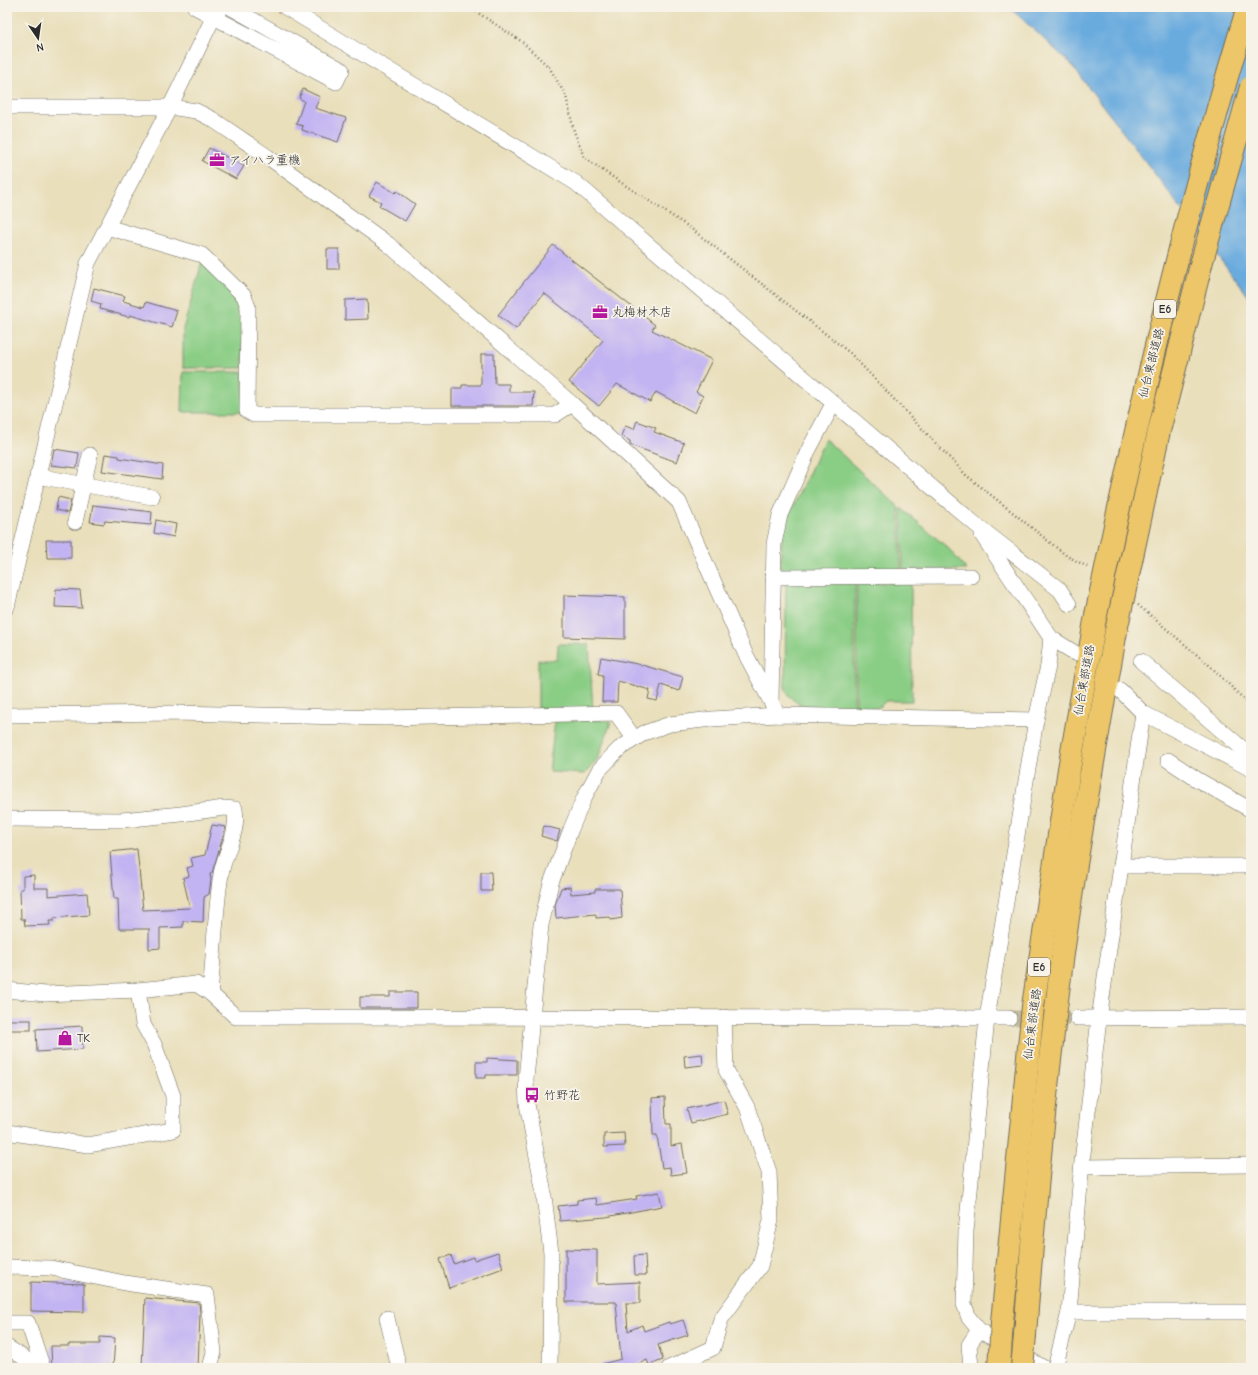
<svg xmlns="http://www.w3.org/2000/svg" width="1258" height="1375" viewBox="0 0 1258 1375" font-family="'Comic Neue','Klee One',sans-serif">
<style>
.green{fill:#8acd85;stroke:#5a7c58}
.water{fill:#6aabde;stroke:#4a6b84}
.building{fill:#c2b3f2}
.lines{fill:none;stroke-linecap:round;stroke-linejoin:round}
.minor-tunnel{stroke:#c3bb9e;stroke-width:15;stroke-dasharray:15 8;stroke-linecap:butt}
.minor-casing{stroke:#6e6a5d;stroke-width:16}
.highway-casing{stroke:#6e6a5d;stroke-width:24}
.path{stroke:#6e6a5d;stroke-width:2.5;stroke-dasharray:1 3;stroke-linecap:butt}
.minor{stroke:#fff;stroke-width:15}
.highway{stroke:#ecc669;stroke-width:22}
.highway-bridge-casing{stroke:#6e6a5d;stroke-width:24;stroke-linecap:butt}
.highway-bridge{stroke:#ecc669;stroke-width:22}
.labels{text-anchor:middle;dominant-baseline:central;stroke-width:3.5;stroke-linejoin:round;paint-order:stroke}
.shield{fill:#f7f3e8;stroke:#686764;stroke-width:1}
.shield-label{font-size:11px;font-weight:bold;fill:#2b2b2b}
.poi-label{font-size:12px;fill:#2b2b2b;stroke:#f7f3e8;text-anchor:start}
.street-label{font-size:12px;fill:#2b2b2b;stroke:#f7f3e8}
</style>
<rect width="100%" height="100%" fill="#f7f3e8"/>
<filter id="ink" filterUnits="userSpaceOnUse"><feTurbulence type="fractalNoise" baseFrequency=".025" numOctaves="2"/><feDisplacementMap in="SourceGraphic" scale="8" xChannelSelector="R" yChannelSelector="G"/><feConvolveMatrix kernelMatrix="1 2 1 2 8 2 1 2 1" color-interpolation-filters="sRGB"/></filter>
<filter id="wash" filterUnits="userSpaceOnUse"><feTurbulence type="fractalNoise" baseFrequency=".012" numOctaves="4" result="noise"/><feDisplacementMap in="SourceGraphic" scale="16" xChannelSelector="R" yChannelSelector="G"/><feGaussianBlur stdDeviation="0.9" result="paint"/><feColorMatrix in="noise" values="0 0 0 0 0 0 0 0 0 0 0 0 0 0 0 0 0 1.4 0 .05"/><feComposite in="paint" operator="in"/></filter>
<g filter="url(#wash)">
<rect width="100%" height="100%" fill="#e9dfbb"/>
<!-- green -->
<g class="green">
<polygon points="202,262 242,304 243,368 183,368 183,329"/>
<polygon points="183,372 243,372 244,412 182,412"/>
<polygon points="825,439 899,507 901,570 785,570 780,568 782,536 788,517"/>
<polygon points="901,508 948,548 967,570 903,570"/>
<path d="M786 583H855L854 707 804 706C794 702 788 697 785 687Z"/>
<polygon points="857,583 911,583 912,701 886,701 878,708 856,707"/>
<polygon points="558,644 589,644 593,710 538,710 538,660 557,660"/>
<polygon points="606,720 611,722 598,758 585,774 549,772 555,721"/>
</g>
<!-- water -->
<polygon class="water" points="1009,7 1251,7 1251,309 1249,297 1070,63"/>
<g id="blocks">
<!-- building -->
<g class="building">
<polygon points="303,89 320,97 315,108 346,118 338,142 302,130 303,126 296,124 304,101 299,98"/>
<polygon points="209,148 244,166 236,179 202,161"/>
<polygon points="377,182 395,193 397,191 415,204 405,221 379,206 381,202 369,196"/>
<polygon points="553,245 655,325 652,330 712,360 696,392 703,396 695,413 656,392 650,402 617,384 599,406 569,382 603,340 544,293 516,329 498,315"/>
<rect x="327" y="249" width="12" height="20"/>
<polygon points="94,288 125,296 123,301 144,307 146,302 177,311 172,327 130,315 129,317 100,309 101,304 91,301"/>
<polygon points="367,299 368,319 345,320 345,300"/>
<polygon points="481,354 494,354 495,384 509,384 509,392 534,392 533,406 452,406 452,388 462,388 462,385 481,385"/>
<polygon points="637,421 656,428 654,432 684,443 677,462 630,445 630,441 621,436 625,426 634,429"/>
<polygon points="54,449 79,453 77,468 51,465"/>
<polygon points="105,454 119,456 119,458 163,465 162,479 102,471"/>
<polygon points="58,497 71,500 68,513 56,510"/>
<polygon points="93,505 152,512 151,525 105,521 104,524 90,522"/>
<polygon points="156,520 176,524 174,537 154,533"/>
<polygon points="46,540 71,540 71,558 47,558"/>
<polygon points="56,589 80,590 82,608 55,607"/>
<polygon points="564,595 625,597 625,639 564,637"/>
<polygon points="601,657 642,665 683,677 679,691 661,685 657,701 648,699 650,690 618,681 617,702 602,702 603,675 598,674"/>
<polygon points="212,825 226,827 212,873 210,874 211,880 209,894 204,897 203,922 183,921 183,927 160,928 160,948 149,949 149,929 119,929 118,899 114,899 110,852 137,849 143,910 190,908 183,878 189,876 187,868 193,866 191,858 205,855"/>
<polygon points="544,826 560,830 557,841 541,836"/>
<polygon points="481,872 491,872 492,891 481,891"/>
<polygon points="34,875 34,888 48,888 48,896 87,893 89,915 54,918 54,921 49,921 50,925 25,926 24,919 21,919 20,889 23,889 23,876"/>
<polygon points="570,887 571,894 595,892 595,889 620,889 622,918 611,920 610,917 596,918 596,914 556,918 555,905 561,888"/>
<polygon points="390,992 417,992 417,1008 360,1008 360,997 390,997"/>
<rect x="7" y="1020" width="24" height="10"/>
<polygon points="82,1026 83,1049 37,1052 36,1029"/>
<polygon points="702,1054 703,1065 685,1067 684,1056"/>
<polygon points="487,1058 517,1060 517,1075 486,1075 486,1078 476,1078 476,1062 487,1062"/>
<polygon points="665,1097 666,1124 671,1124 671,1146 682,1144 687,1173 671,1175 670,1167 662,1168 657,1135 653,1135 652,1098"/>
<polygon points="724,1100 728,1114 691,1123 687,1109"/>
<polygon points="624,1133 625,1146 604,1147 604,1134"/>
<polygon points="659,1192 662,1206 606,1217 560,1221 558,1206 577,1204 577,1200 596,1198 597,1205 637,1199 636,1196"/>
<polygon points="566,1249 597,1250 597,1284 640,1282 640,1303 626,1303 628,1331 642,1325 644,1331 669,1322 670,1324 683,1320 688,1335 658,1345 663,1360 649,1365 647,1360 630,1368 602,1368 602,1364 621,1359 616,1302 566,1302"/>
<polygon points="498,1252 503,1268 449,1288 440,1259 451,1255 454,1264 473,1257 474,1260"/>
<polygon points="645,1255 646,1275 635,1275 634,1256"/>
<polygon points="31,1282 84,1284 84,1312 31,1311"/>
<polygon points="145,1298 199,1303 200,1313 198,1368 142,1368"/>
<polygon points="100,1337 115,1338 113,1368 52,1368 51,1346 69,1346 69,1344 100,1344"/>
</g>
</g>
</g>
<g filter="url(#ink)">
<use href="#blocks" fill-opacity="0" stroke="#6e6a5d" stroke-width="1"/>
<g class="lines">
<!-- minor-tunnel -->
<polyline class="minor-tunnel" points="1009,1018 1077,1018"/>
<!-- minor casing -->
<g class="minor-casing">
<g id="minor">
<polyline points="195,7 336,82 342,70 230,7"/>
<polyline points="285,7 576,183 975,524 1060,590 1069,604"/>
<polyline points="7,107 170,107 196,111 212,119 268,157 388,244 572,404 679,502 745,653 778,715"/>
<polyline points="107,227 202,255 244,296 248,307 247,411 254,415 555,415 572,404"/>
<polyline points="37,476 152,497"/>
<polyline points="75,522 90,455"/>
<polyline points="982,535 1051,638 1075,653"/>
<polyline points="773,577 971,576"/>
<polyline points="7,607 88,263 170,107 214,16 222,7"/>
<polyline points="1141,661 1251,756"/>
<polyline points="1120,690 1143,713 1251,769"/>
<polyline points="771,702 774,544 780,515 808,451 833,404"/>
<polyline points="7,715 176,713 384,718 616,713 634,738"/>
<polyline points="1168,760 1198,780 1251,810"/>
<path d="M7 819 122 820 181 814 224 808 235 809C239 834 225 850 221 874 215 913 214 954 210 993"/>
<polyline points="1121,866 1251,866"/>
<polyline points="7,990 45,994 138,990 196,984 210,993 236,1017 1009,1018"/>
<polyline points="1077,1018 1251,1017"/>
<polyline points="7,1132 88,1145 173,1130 173,1096 154,1044 143,1024 138,990"/>
<polyline points="1082,1167 1251,1165"/>
<polyline points="7,1267 51,1268 125,1283 207,1295 214,1352 210,1368"/>
<polyline points="1069,1312 1251,1312"/>
<polyline points="387,1318 399,1368"/>
<polyline points="7,1323 28,1323 43,1368"/>
<polyline points="7,1347 40,1368"/>
<polyline points="550,1368 551,1253 543,1188 527,1104 526,1079 541,925 551,883 571,829 584,798 599,770 619,749 644,733 670,724 712,719 778,715 1036,720"/>
<polyline points="669,1368 713,1348 721,1319 760,1266 771,1220 769,1172 747,1107 726,1070 724,1017"/>
<polyline points="971,1368 969,1345 979,1330"/>
<polyline points="1044,1368 979,1330 969,1318 964,1304 966,1231 987,1018 1036,720 1048,666 1051,638"/>
<polyline points="1055,1368 1069,1312 1082,1162 1099,1019 1143,713"/>
</g>
</g>
<!-- highway casing -->
<g class="highway-casing">
<g id="highway">
<polyline points="1002,1322 1033,1006 1069,769 1096,615"/>
<path d="M1025 1335C1036 1184 1050 1034 1073 884 1086 799 1101 715 1116 631"/>
</g>
</g>
<!-- path -->
<g class="path">
<polyline points="469,7 521,41 549,67 566,96 574,131 584,157 608,174 689,227 850,353 966,475 1067,556 1088,567"/>
<polyline points="1138,605 1209,665 1251,706"/>
</g>
<!-- minor -->
<use href="#minor" class="minor"/>
<!-- highway -->
<use href="#highway" class="highway"/>
<!-- highway-bridge casing -->
<g class="highway-bridge-casing">
<g id="highway-bridge">
<path d="M1096 615C1139 410 1186 207 1248 7"/>
<polyline points="1116,631 1159,431 1202,261 1251,87"/>
<polyline points="999,1368 1002,1322"/>
<polyline points="1022,1368 1025,1335"/>
</g>
</g>
<!-- highway-bridge -->
<use href="#highway-bridge" class="highway-bridge"/>
</g>
</g>
<!-- icons -->
<defs>
<g id="office-bare" transform="scale(1.2)"><path d="M-6-3h4V-5.5h4V-3h4V5H-6ZM-1-4.5V-3h2v-1.5ZM-6 0V1H6V0Z" fill="#b5179e" stroke="#f7f3e8" stroke-width="2.5" paint-order="stroke"/></g>
<g id="shop-bare" transform="scale(1.2)"><path d="M-5-2.5h2.3a2.7 3.5 0 0 1 5.4 0H5L5.5 6h-11ZM-1.5-2.5h3a1.5 2.3 0 0 0-3 0Z" fill="#b5179e" stroke="#f7f3e8" stroke-width="2.5" paint-order="stroke"/></g>
<g id="bus-bare" transform="scale(1.2)"><path d="M-5-6H5V4H4V6H2V4H-2V6H-4V4H-5ZM-3.5-4V0h7V-4ZM-3.5 1.2v1.5H-2V1.2ZM2 1.2v1.5H3.5V1.2Z" fill="#b5179e" stroke="#f7f3e8" stroke-width="2.5" paint-order="stroke"/></g>
</defs>
<g fill-rule="evenodd">
<use href="#office-bare" x="217" y="160"/>
<use href="#office-bare" x="600" y="312"/>
<use href="#shop-bare" x="65" y="1038"/>
<use href="#bus-bare" x="532" y="1095"/>
</g>
<g class="labels">
<!-- shield labels -->
<g class="shield">
<rect x="1154" y="300" width="22" height="18" rx="3"/>
<rect x="1028" y="958" width="22" height="18" rx="3"/>
</g>
<g class="shield-label">
<text x="1165" y="309">E6</text>
<text x="1039" y="967">E6</text>
</g>
<!-- poi labels -->
<g class="poi-label">
<text x="229" y="160">アイハラ重機</text>
<text x="612" y="312">丸梅材木店</text>
<text x="77" y="1038">TK</text>
<text x="544" y="1095">竹野花</text>
</g>
<!-- street labels -->
<g class="street-label">
<text transform="translate(1151 363) rotate(-76)">仙台東部道路</text>
<text transform="translate(1084 680) rotate(-80)">仙台東部道路</text>
<text transform="translate(1032 1024) rotate(-83)">仙台東部道路</text>
</g>
</g>
<!-- margin -->
<rect width="1258" height="1375" fill="none" stroke="#f7f3e8" stroke-width="24"/>
<!-- north arrow -->
<g transform="translate(38 38) rotate(167)" stroke="#f7f3e8" stroke-width="3" paint-order="stroke">
<path d="M0-3L7 15L0 10L-7 15Z" fill="#2b2b2b"/>
<text y="-6" font-size="11" font-weight="bold" text-anchor="middle" fill="#2b2b2b">N</text>
</g>
</svg>
